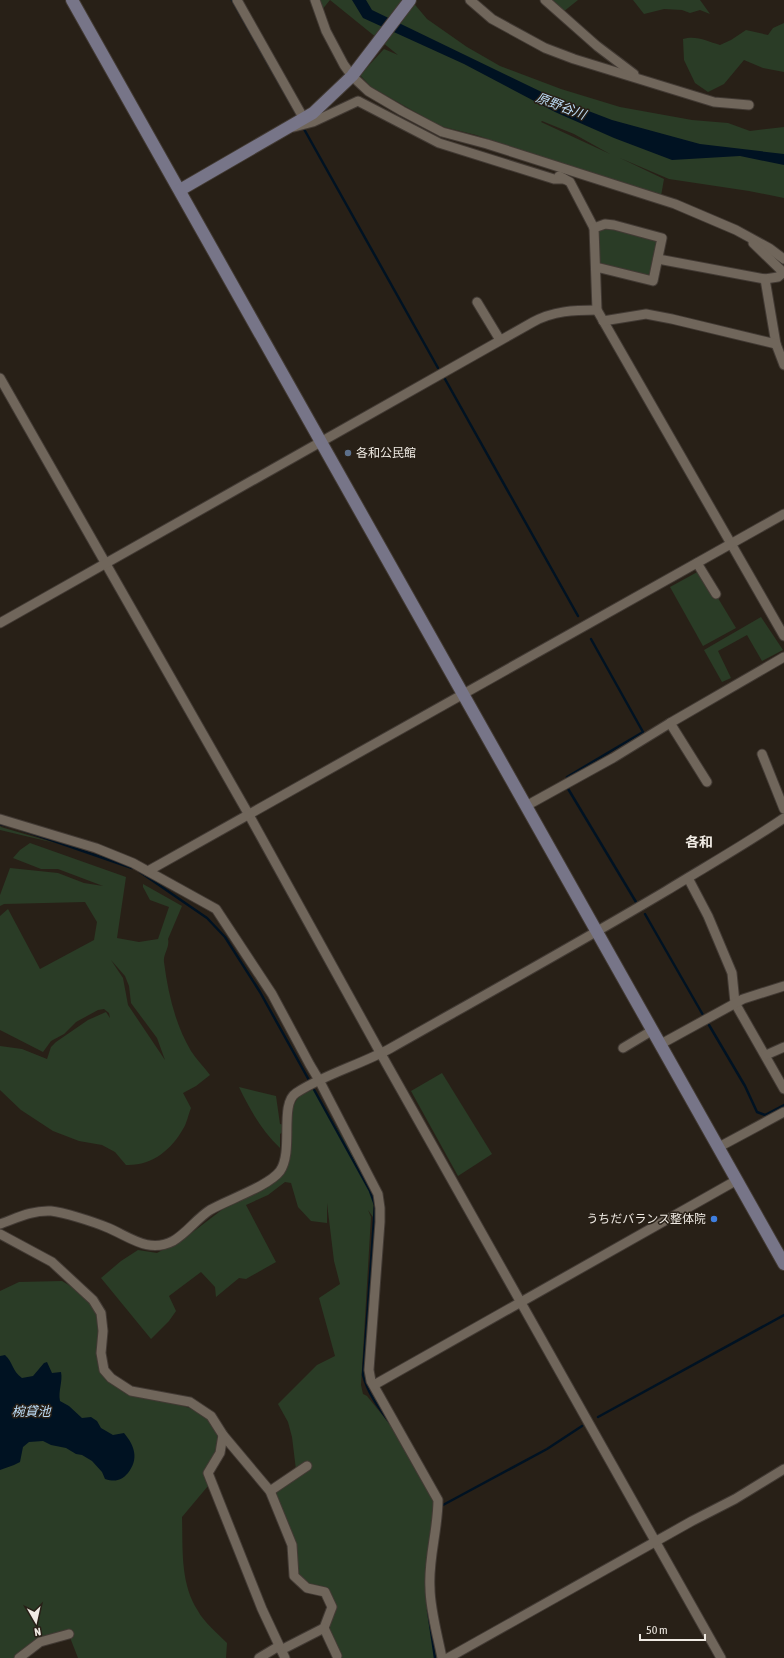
<svg xmlns="http://www.w3.org/2000/svg" width="784" height="1658" viewBox="0 0 784 1658" font-family="'Asap Condensed','Noto Sans JP',sans-serif">
<style>
.green{fill:#2a3c26;fill-rule:evenodd}
.water{fill:#001222}
.lines{fill:none;stroke-linecap:round;stroke-linejoin:round}
.stream{stroke:#001222;stroke-width:2.5}
.street-casing{stroke:#423a34;stroke-width:11}
.secondary-casing{stroke:#423a34;stroke-width:14}
.street{stroke:#70665b;stroke-width:9}
.secondary{stroke:#777588;stroke-width:12}
.service-dot{fill:#5c6f8a;stroke:#282017;stroke-width:1.5}
.shop-dot{fill:#3f7fe0;stroke:#282017;stroke-width:1.5}
.labels{text-anchor:middle;dominant-baseline:central;stroke-width:3;stroke-linejoin:round;paint-order:stroke}
.poi-label{font-size:12px;fill:#efeae3;stroke:#282017;text-anchor:start}
.water-label{font-size:13px;font-style:italic;fill:#bcdcf7;stroke:#282017}
.quarter-label{font-size:14px;font-weight:bold;fill:#efeae3;stroke:#282017}
</style>
<rect width="100%" height="100%" fill="#282017"/>
<!-- green -->
<g class="green">
<path d="M318 0H411L427 19 467 47 500 66 561 89 620 107 692 120 728 123 750 131 784 127V198L749 191 669 179 620 158 664 179 661 196 476 135 440 126 371 87 360 75 384 49 398 55 330 0 321 11ZM542 121 574 134 610 154 541 122Z"/>
<polygon points="551,0 578,0 563,12"/>
<polygon points="633,0 700,0 710,14 700,10 690,13 682,10 664,9 644,14"/>
<path d="M784 23V72L763 68 744 60 724 84 708 92 695 83 684 60 683 39C696 35 707 41 720 45L731 40 746 30 768 35 773 28Z"/>
<polygon points="605,227 660,239 652,279 598,265 597,229"/>
<polygon points="701,570 736,628 703,646 670,587"/>
<polygon points="761,617 783,650 762,661 747,635 718,651 731,678 722,682 704,650"/>
<polygon points="0,826 1,827 55,843 0,830"/>
<path d="M30 843 126 877 117 938 139 942 158 939 169 907 150 900 143 887V884L182 906 168 939C170 947 163 954 164 962 168 993 175 1024 191 1051 196 1059 204 1067 210 1075L196 1086 183 1093 191 1108C188 1115 187 1123 183 1129 171 1150 152 1166 126 1165L115 1152 102 1145 79 1141 53 1131 21 1110 0 1090V1046L22 1049 47 1059 51 1047 56 1042 88 1020 106 1012 110 1018 109 1013 104 1009 98 1010 76 1022 64 1034 51 1041 43 1052 0 1030V916L8 909 40 969 94 940 97 922 85 902 4 904 0 906V895L10 868 58 873 84 883 103 886 58 869H41L13 858 20 850ZM111 960 125 976 129 986 131 1003 157 1038 165 1060 128 1005 123 978Z"/>
<polygon points="442,1073 492,1154 458,1176 411,1091"/>
<path d="M239 1087 276 1096 280 1124 291 1126 290 1111 299 1096 314 1089 363 1173 374 1196 373 1217 368 1210 371 1217 361 1385 363 1394 367 1396 392 1427 438 1504 428 1600 439 1658H338L324 1628 333 1606 325 1592 307 1588 294 1574 292 1541 270 1491 297 1478 292 1437 288 1422 278 1404 317 1365 335 1356 319 1298 340 1284 334 1261 327 1203V1223L311 1221 298 1207 291 1183 285 1182 268 1195 246 1205 276 1262 246 1279 239 1278 216 1297 215 1287 201 1272 169 1296 176 1311 169 1321 151 1339 101 1278 121 1261 138 1250 157 1253 185 1238 236 1199 260 1190 279 1179 282 1166 287 1129 280 1134V1148C262 1131 250 1110 239 1087Z"/>
<path d="M62 1281 89 1297 99 1317 104 1370 131 1391 207 1413 223 1435 211 1469 208 1486 182 1517C183 1549 180 1583 198 1611 203 1621 219 1635 227 1643L226 1658H78L71 1640V1631L40 1642 19 1658H0V1291L19 1282Z"/>
</g>
<!-- water -->
<g class="water">
<polygon points="352,0 366,0 372,10 552,97 612,120 700,144 784,154 784,165 740,156 672,160 614,138 555,112 464,64 363,18"/>
<path d="M5 1355C13 1362 12 1371 22 1378L33 1376 44 1363 47 1362 52 1373 61 1372C63 1381 58 1391 60 1401L69 1406 82 1418 91 1417 97 1421 101 1428 113 1435 124 1433C135 1446 139 1459 128 1473 121 1481 115 1482 105 1479L102 1472 92 1461 82 1455 76 1454 66 1448 51 1445 43 1441 29 1442 23 1447 20 1462 14 1465 0 1470V1356Z"/>
</g>
<g class="lines">
<!-- stream -->
<g class="stream">
<polyline points="232,0 296,113"/>
<polyline points="304,129 438,368"/>
<polyline points="445,379 578,616"/>
<polyline points="567,777 643,732 591,639"/>
<polyline points="567,787 636,902"/>
<polyline points="0,824 9,826"/>
<polyline points="22,830 132,868"/>
<polyline points="140,872 207,918 225,937 260,992 310,1082"/>
<polyline points="645,914 703,1015"/>
<polyline points="709,1025 745,1086 757,1112 765,1115 784,1105"/>
<path d="M312 1086 370 1191 375 1205 363 1375C368 1394 379 1408 390 1423"/>
<polyline points="598,1417 784,1315"/>
<polyline points="443,1505 547,1449 582,1426"/>
<polyline points="428,1610 435,1658"/>
</g>
<!-- street casing -->
<g class="street-casing">
<g id="street">
<polyline points="237,0 304,119"/>
<polyline points="315,0 326,31 344,65 352,76 368,91 402,111 442,132 487,144 675,204 736,230 769,248 784,259"/>
<polyline points="470,0 492,19 545,48 574,59 714,102 749,105"/>
<polyline points="545,0 597,46 634,74"/>
<polyline points="294,127 313,122 358,101 439,143 554,179 564,179"/>
<polyline points="559,176 570,182 594,228"/>
<polyline points="753,243 784,273"/>
<polyline points="658,259 765,279 778,277 784,272"/>
<polyline points="596,267 653,281 662,238 614,225 605,224 594,228 597,310 784,636"/>
<polyline points="765,279 776,344 784,365"/>
<polyline points="477,302 500,340"/>
<polyline points="603,321 646,314 672,319 776,344"/>
<polyline points="0,378 249,815 381,1054 721,1658"/>
<polyline points="697,563 716,594"/>
<path d="M0 623 533 322C553 311 574 310 597 310"/>
<polyline points="670,723 707,782"/>
<polyline points="762,754 784,809"/>
<polyline points="526,806 613,758 670,723 784,657"/>
<path d="M0 819 96 848 133 863 216 909 272 994 310 1065 319 1080 378 1194 380 1208V1222L369 1370 371 1381 438 1500C438 1530 428 1559 430 1588 430 1609 438 1637 442 1658"/>
<polyline points="148,871 784,514"/>
<polyline points="688,878 708,916 732,973 735,1003 784,1089"/>
<polyline points="661,1044 743,999 784,986"/>
<polyline points="623,1048 653,1030"/>
<polyline points="766,1055 784,1047"/>
<polyline points="719,1147 784,1112"/>
<path d="M0 1224C17 1218 32 1210 51 1211 63 1212 94 1222 106 1227 129 1236 148 1254 173 1241 187 1233 196 1219 210 1210 227 1200 269 1186 280 1171 294 1151 279 1104 296 1093 325 1074 360 1065 391 1048 483 996 575 945 666 891 705 867 746 844 784 818"/>
<polyline points="0,1234 52,1262 93,1300 101,1313 103,1331 101,1353 104,1370 111,1378 131,1391 190,1402 211,1416 223,1435 270,1491 292,1545 294,1576 307,1588 325,1592 332,1607 324,1628 337,1656"/>
<polyline points="374,1385 737,1180"/>
<polyline points="223,1435 220,1453 208,1473 262,1609 285,1658"/>
<polyline points="270,1491 307,1466"/>
<polyline points="281,1650 324,1628"/>
<polyline points="19,1658 40,1642 69,1634"/>
<polyline points="259,1658 279,1646"/>
<polyline points="448,1658 692,1521 735,1499 784,1469"/>
</g>
</g>
<!-- secondary casing -->
<g class="secondary-casing">
<g id="secondary">
<polyline points="72,0 784,1264"/>
<polyline points="180,190 313,113 352,76 410,0"/>
</g>
</g>
<!-- street -->
<use href="#street" class="street"/>
<!-- secondary -->
<use href="#secondary" class="secondary"/>
</g>
<!-- markers -->
<circle class="service-dot" cx="348" cy="453" r="4"/>
<circle class="shop-dot" cx="714" cy="1219" r="4"/>
<g class="labels">
<!-- poi labels -->
<g class="poi-label">
<text x="356" y="453">各和公民館</text>
<text x="706" y="1219" text-anchor="end">うちだバランス整体院</text>
</g>
<!-- water labels -->
<g class="water-label">
<text transform="translate(561 106) rotate(21)">原野谷川</text>
<text x="31" y="1411">椀貸池</text>
</g>
<!-- quarter labels -->
<g class="quarter-label">
<text x="699" y="842">各和</text>
</g>
</g>
<!-- north arrow -->
<g transform="translate(36 1622) rotate(171)" stroke="#282017" stroke-width="3" paint-order="stroke">
<path d="M0-3L7 15L0 10L-7 15Z" fill="#efeae3"/>
<text y="-6" font-size="11" font-weight="bold" text-anchor="middle" fill="#efeae3">N</text>
</g>
<!-- scale -->
<path d="M640 1634v6h65v-6" fill="none" stroke="#efeae3" stroke-width="2"/>
<text x="646" y="1634" font-size="12" fill="#efeae3" stroke="#282017" stroke-width="3" paint-order="stroke">50 m</text>
</svg>
